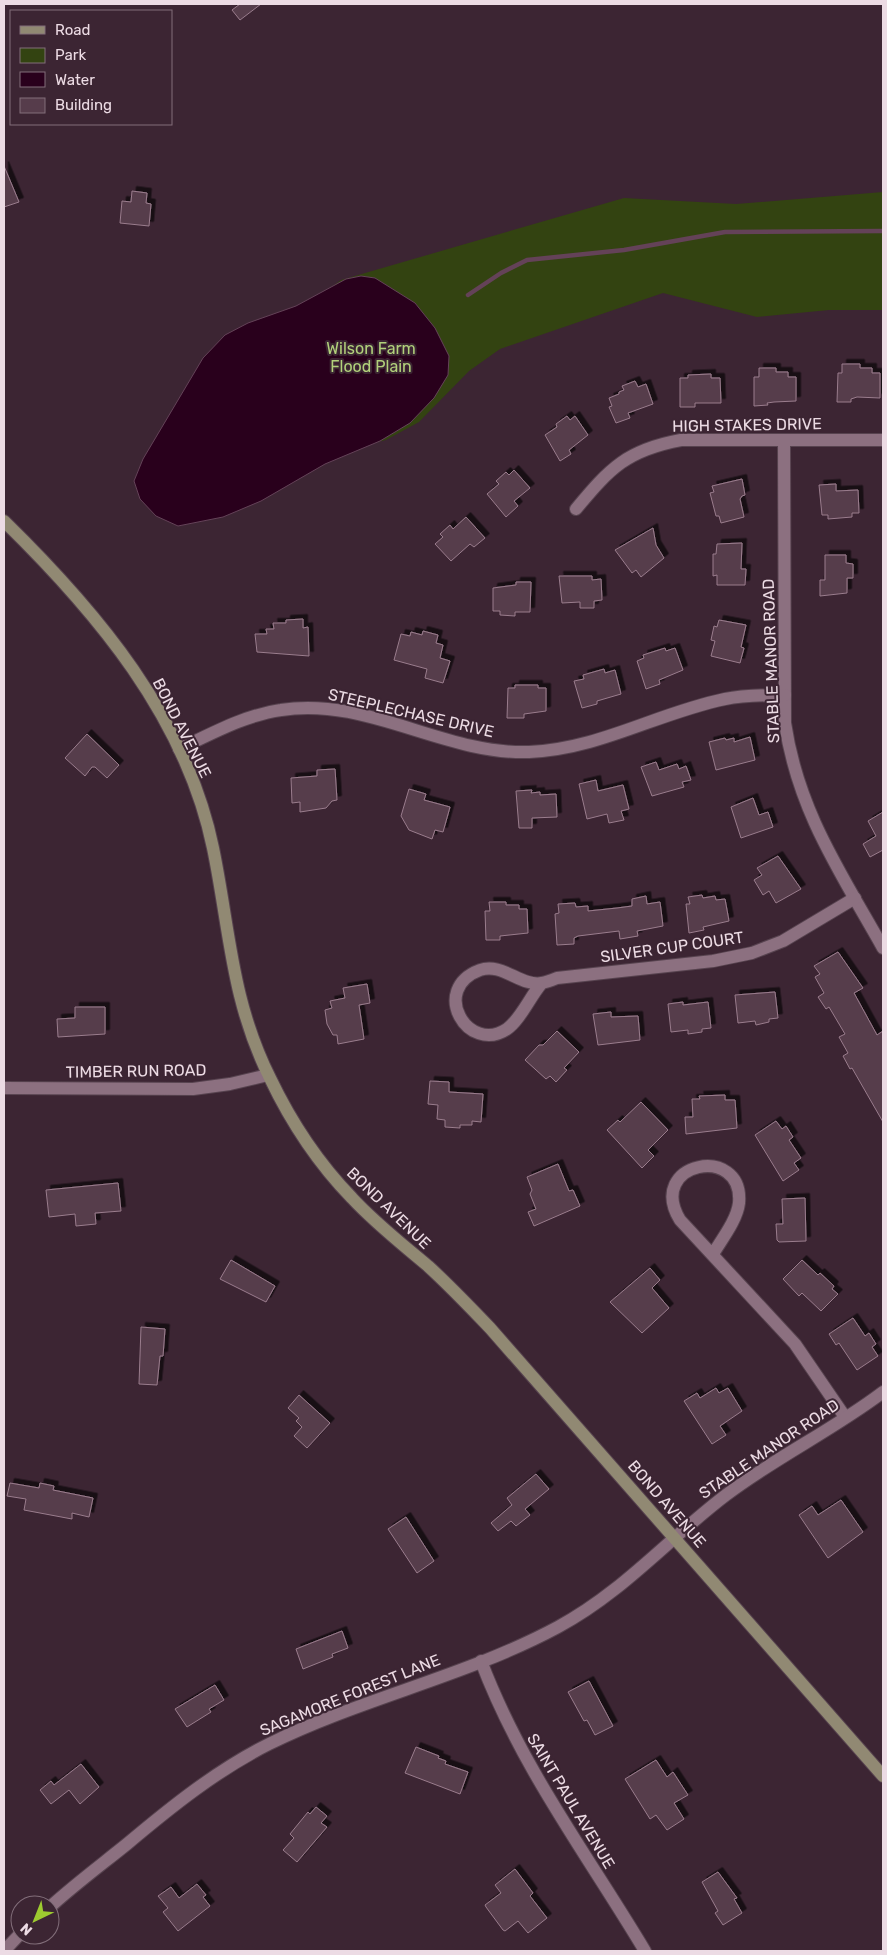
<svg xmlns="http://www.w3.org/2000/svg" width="887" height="1955" viewBox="0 0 887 1955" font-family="Rubik,sans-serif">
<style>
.green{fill:#334311}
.water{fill:#29001c;stroke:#644258}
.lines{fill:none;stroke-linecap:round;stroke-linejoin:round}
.stream{stroke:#644258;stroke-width:4.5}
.building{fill:#563c4b;stroke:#9a7d8d;filter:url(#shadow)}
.street-casing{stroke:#57434f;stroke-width:14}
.secondary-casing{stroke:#57434f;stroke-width:14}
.street{stroke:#8c7080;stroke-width:12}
.secondary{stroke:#918973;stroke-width:12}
.labels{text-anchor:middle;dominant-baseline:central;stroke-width:4;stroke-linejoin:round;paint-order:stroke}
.park-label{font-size:16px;fill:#b2d17b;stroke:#3c2533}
.street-label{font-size:16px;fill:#ecdbe4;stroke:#3c2533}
</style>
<defs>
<filter id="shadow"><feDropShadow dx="4.5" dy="-4.5" stdDeviation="0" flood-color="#0009"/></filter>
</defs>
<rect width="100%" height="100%" fill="#3c2533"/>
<!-- green -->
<polygon class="green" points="883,192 883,310 829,310 757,317 663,293 500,349 469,371 419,422 386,440 347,449 267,335 341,280 624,198 736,204"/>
<!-- water -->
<polygon class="water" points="361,276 375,278 415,303 435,328 449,356 448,375 434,398 410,423 380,441 325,464 261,501 223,517 178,526 156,516 140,499 134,481 143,459 203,358 225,335 248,323 296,306 346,279"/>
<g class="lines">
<!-- stream -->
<polyline class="stream" points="468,295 501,273 527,260 624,250 725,232 883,231"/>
</g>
<!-- building -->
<g class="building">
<polygon points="240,4 261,4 240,20 232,10"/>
<polygon points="4,166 19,202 4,207"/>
<polygon points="132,191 147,193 146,203 151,204 149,226 120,223 122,201 131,202"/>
<polygon points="842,364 860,364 860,368 872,368 872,373 880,373 880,398 857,397 851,399 851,402 837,402 838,373 842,373"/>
<polygon points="759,368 776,368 776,372 788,372 788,377 796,377 796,401 774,402 767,403 768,405 754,406 754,377 759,377"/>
<polygon points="711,374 711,378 720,378 721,403 695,403 695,407 680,407 680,378 688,378 688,375"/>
<polygon points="635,381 638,387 646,384 653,404 628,413 630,418 616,423 609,407 612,406 609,398 619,394 619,392 624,390 622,386"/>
<polygon points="567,416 570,420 575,416 588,435 569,450 571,454 560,461 545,435 557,427 556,424"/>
<polygon points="514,470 530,488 514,501 518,506 506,517 487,494 499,484 496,481 506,472 509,475"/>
<polygon points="742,479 745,495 742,496 740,499 744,517 721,523 719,516 716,516 710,493 714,492 712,486"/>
<polygon points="836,484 836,491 858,490 859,513 852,513 852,517 828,519 828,515 822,515 819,485"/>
<polygon points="466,517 485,538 474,547 470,544 451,561 435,544 443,537 440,534 450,525 453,529"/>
<polygon points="653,528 656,545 664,558 641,577 636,570 632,573 615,550"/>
<polygon points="742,543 741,569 746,569 745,585 717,585 717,575 713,576 713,554 716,554 717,544"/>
<polygon points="825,555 846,555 846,563 853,564 853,578 847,578 847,593 820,596 820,580 825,580"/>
<polygon points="559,576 592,576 592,580 601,579 602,600 594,601 594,608 580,608 580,602 562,603"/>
<polygon points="516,582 531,582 530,612 515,612 515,616 500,615 500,611 493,611 493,588 516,585"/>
<polygon points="303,619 303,628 308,627 309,656 257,652 255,634 267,634 266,629 274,629 273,623 286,623 286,620"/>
<polygon points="719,620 746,625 741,647 744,648 740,663 711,656 715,641 711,640 714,626 717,627"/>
<polygon points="423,631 438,635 436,643 443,645 440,658 450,661 443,683 425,678 427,669 394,660 401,634 410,636 411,632 422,635"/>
<polygon points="665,648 666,651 675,648 683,670 659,680 660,684 646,689 637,661 644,658 643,655"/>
<polygon points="604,669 605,673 615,670 621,694 597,701 597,704 582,708 574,681 584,679 583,675"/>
<polygon points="515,685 538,685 538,688 546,688 546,711 524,714 524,718 507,718 508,688 515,688"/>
<polygon points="87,734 119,765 107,778 95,767 92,767 85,776 65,758"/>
<polygon points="750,737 755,760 716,770 709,742 725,738 726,740 734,738 734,742"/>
<polygon points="656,762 659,770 677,764 679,769 686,766 691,780 682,782 684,787 652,796 641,767"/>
<polygon points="335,769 337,800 332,801 326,808 300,812 300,802 292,803 291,778 317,776 317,770"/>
<polygon points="596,780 598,791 623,785 629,809 621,811 624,820 609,823 607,814 587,819 579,784"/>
<polygon points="409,789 426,794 424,800 450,807 443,832 435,830 432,839 409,830 401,816"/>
<polygon points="532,790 531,793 540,792 540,795 556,794 557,817 532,818 532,828 519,828 516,791"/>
<polygon points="753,798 759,815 768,812 773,827 741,838 731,807"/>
<polygon points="883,812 883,850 870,857 863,844 876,836 868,821"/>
<polygon points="778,856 801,889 776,903 769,891 763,895 754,880 762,875 757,868"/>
<polygon points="702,895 703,898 715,896 716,900 725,899 729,921 703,927 704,930 689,933 686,904 690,904 688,897"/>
<polygon points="646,896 647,904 660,902 663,926 637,931 638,936 620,939 619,931 578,936 574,938 574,944 557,945 555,914 559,913 558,904 575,903 576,907 588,906 588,911 617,908 632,906 632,899"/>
<polygon points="489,902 506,902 506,905 519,905 519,909 527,909 528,933 500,936 500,940 486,940 485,911 490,911"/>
<polygon points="838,952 863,988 854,993 877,1035 883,1031 883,1122 852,1068 850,1069 843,1056 848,1053 839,1037 845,1034 829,1007 826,1009 818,997 824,993 815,977 820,974 814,966"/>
<polygon points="367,984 370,1003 359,1005 364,1039 338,1044 337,1035 333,1035 327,1024 325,1010 332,1008 330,1001 345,998 343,988"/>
<polygon points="775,992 778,1018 769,1019 769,1022 756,1025 755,1021 738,1023 735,995"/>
<polygon points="683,1002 683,1005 708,1002 711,1028 702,1029 702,1032 688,1034 688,1030 671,1032 668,1004"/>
<polygon points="75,1007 105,1007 105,1034 58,1037 57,1019 75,1018"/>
<polygon points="611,1012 611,1017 638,1016 640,1040 598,1045 593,1014"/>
<polygon points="557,1031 579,1052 564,1068 567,1070 556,1082 550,1076 546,1079 525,1060 539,1045 543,1045"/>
<polygon points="430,1081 449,1082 449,1092 483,1094 481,1122 472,1121 472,1125 460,1125 460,1128 445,1127 445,1120 437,1119 438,1105 428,1104"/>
<polygon points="725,1095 725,1100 735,1100 737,1128 686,1134 685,1117 693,1117 692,1099 700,1099 699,1096"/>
<polygon points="641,1102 668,1130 648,1150 654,1156 642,1168 607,1130 618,1120 620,1122"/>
<polygon points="776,1121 782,1129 786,1126 793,1137 789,1140 801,1158 794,1163 799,1170 783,1181 755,1135"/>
<polygon points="558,1164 569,1191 573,1190 580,1206 534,1226 528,1212 536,1209 530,1194 532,1190 527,1177"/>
<polygon points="118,1183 121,1211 95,1213 96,1224 76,1226 75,1214 49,1217 46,1190"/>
<polygon points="805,1198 806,1241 779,1242 777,1240 776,1224 783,1224 782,1199"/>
<polygon points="231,1260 275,1286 266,1302 220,1279"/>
<polygon points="802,1260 818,1275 820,1273 834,1286 832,1289 838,1294 821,1311 802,1293 799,1296 783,1279"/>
<polygon points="650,1268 660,1280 652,1288 669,1308 642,1333 610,1302"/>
<polygon points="853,1318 865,1336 869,1333 876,1344 872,1347 878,1356 857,1370 839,1343 836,1345 829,1334"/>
<polygon points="141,1327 165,1329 163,1356 160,1356 157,1385 139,1384"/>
<polygon points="716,1388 719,1393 728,1388 742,1411 720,1426 726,1435 712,1444 684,1401 697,1393 700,1398"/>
<polygon points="299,1395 330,1423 307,1448 294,1436 302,1427 296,1421 299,1418 288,1408"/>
<polygon points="536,1474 549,1489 525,1509 530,1515 516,1526 511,1521 498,1531 491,1523 512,1505 507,1498"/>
<polygon points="10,1483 39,1488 40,1483 54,1486 53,1490 93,1498 89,1517 72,1513 72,1519 24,1510 26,1499 7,1496"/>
<polygon points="841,1500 863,1532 828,1558 799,1515 812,1506 818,1515"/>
<polygon points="406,1517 434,1561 417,1573 388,1529"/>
<polygon points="342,1631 348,1648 332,1654 333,1657 303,1669 296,1649"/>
<polygon points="589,1681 613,1726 595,1735 587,1720 584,1721 568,1692"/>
<polygon points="215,1685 224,1700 209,1709 211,1712 187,1727 175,1709"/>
<polygon points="416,1747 439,1756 438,1758 446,1761 445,1764 468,1772 460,1794 405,1773"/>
<polygon points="656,1760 667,1777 673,1772 688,1795 674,1803 684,1819 667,1830 656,1815 650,1819 625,1779"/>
<polygon points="81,1764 99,1787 80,1804 69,1790 51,1804 40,1790 51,1781 54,1785"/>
<polygon points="316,1807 327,1816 321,1823 327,1827 297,1862 283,1850 294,1838 290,1834 308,1812 310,1814"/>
<polygon points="515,1869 533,1893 530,1896 547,1918 528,1933 518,1921 505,1931 503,1930 486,1907 485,1905 501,1893 495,1885"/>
<polygon points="718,1872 737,1898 734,1899 742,1913 723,1925 715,1913 718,1911 702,1882"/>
<polygon points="197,1884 206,1895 203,1897 210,1906 178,1931 163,1912 168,1908 158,1896 171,1887 179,1898"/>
</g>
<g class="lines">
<!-- street casing -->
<g class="street-casing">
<g id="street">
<path d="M784 440 785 723C798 811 841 873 883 948"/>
<path d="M576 509C610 468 627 450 681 440H883"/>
<path d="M179 749C211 734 245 715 281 710 366 696 444 755 529 752 600 749 657 713 725 699 745 695 765 695 785 695"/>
<path d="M541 984C530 997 520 1020 507 1029 468 1055 429 989 480 970 502 962 521 987 542 983 547 982 552 980 557 978L713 961 752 953 783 941 855 898"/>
<polyline points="4,1088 193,1089 230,1084 268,1075"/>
<path d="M713 1254C722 1239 737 1220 739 1203 744 1143 645 1162 680 1220L795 1344 845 1417"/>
<path d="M481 1661C522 1769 587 1854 645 1951"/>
<path d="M50 1907C74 1885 101 1865 127 1844 171 1807 217 1770 269 1744 362 1698 467 1676 558 1627 623 1592 668 1539 726 1495 776 1457 833 1430 883 1392"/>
<polyline points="4,1951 20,1934"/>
</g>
</g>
<!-- secondary casing -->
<g class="secondary-casing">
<path id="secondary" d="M4 521C96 611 186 717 213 848 230 930 231 1000 270 1078 291 1122 318 1163 352 1198 375 1223 402 1244 428 1266 450 1286 470 1307 490 1328L883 1776"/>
</g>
<!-- street -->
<use href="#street" class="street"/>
<!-- secondary -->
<use href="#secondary" class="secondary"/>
</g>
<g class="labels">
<!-- park labels -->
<g class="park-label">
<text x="371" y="348">Wilson Farm<tspan x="371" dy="18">Flood Plain</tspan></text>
</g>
<!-- street labels -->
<g class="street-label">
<text transform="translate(747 425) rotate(-1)">HIGH STAKES DRIVE</text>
<text transform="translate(771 661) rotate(-92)">STABLE MANOR ROAD</text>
<text transform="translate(411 713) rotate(13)">STEEPLECHASE DRIVE</text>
<text transform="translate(182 728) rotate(63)">BOND AVENUE</text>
<text transform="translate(672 947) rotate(-8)">SILVER CUP COURT</text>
<text transform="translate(136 1071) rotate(-1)">TIMBER RUN ROAD</text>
<text transform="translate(389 1208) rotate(44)">BOND AVENUE</text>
<text transform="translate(769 1449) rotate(-34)">STABLE MANOR ROAD</text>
<text transform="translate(667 1504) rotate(49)">BOND AVENUE</text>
<text transform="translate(350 1695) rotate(-22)">SAGAMORE FOREST LANE</text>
<text transform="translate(571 1801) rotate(59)">SAINT PAUL AVENUE</text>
</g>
</g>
<!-- border -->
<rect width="887" height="1955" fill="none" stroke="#ecdbe4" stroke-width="10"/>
<!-- legend -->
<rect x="10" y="10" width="162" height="115" fill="#3c2533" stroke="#826e7a"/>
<rect x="20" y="26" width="25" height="8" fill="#918973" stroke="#826e7a"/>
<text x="55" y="35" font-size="15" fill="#ecdbe4">Road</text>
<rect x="20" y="48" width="25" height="15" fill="#334311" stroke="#826e7a"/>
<text x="55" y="60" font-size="15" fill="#ecdbe4">Park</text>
<rect x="20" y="72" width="25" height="15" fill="#29001c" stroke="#826e7a"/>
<text x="55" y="85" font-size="15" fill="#ecdbe4">Water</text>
<rect x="20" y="98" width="25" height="15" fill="#563c4b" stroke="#826e7a"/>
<text x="55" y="110" font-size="15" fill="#ecdbe4">Building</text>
<!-- north arrow -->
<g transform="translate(35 1920) rotate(223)"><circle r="24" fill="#3c2533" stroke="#826e7a"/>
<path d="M0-4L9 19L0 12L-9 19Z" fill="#9dca30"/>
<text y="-8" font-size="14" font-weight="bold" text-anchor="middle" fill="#ecdbe4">N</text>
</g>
</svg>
